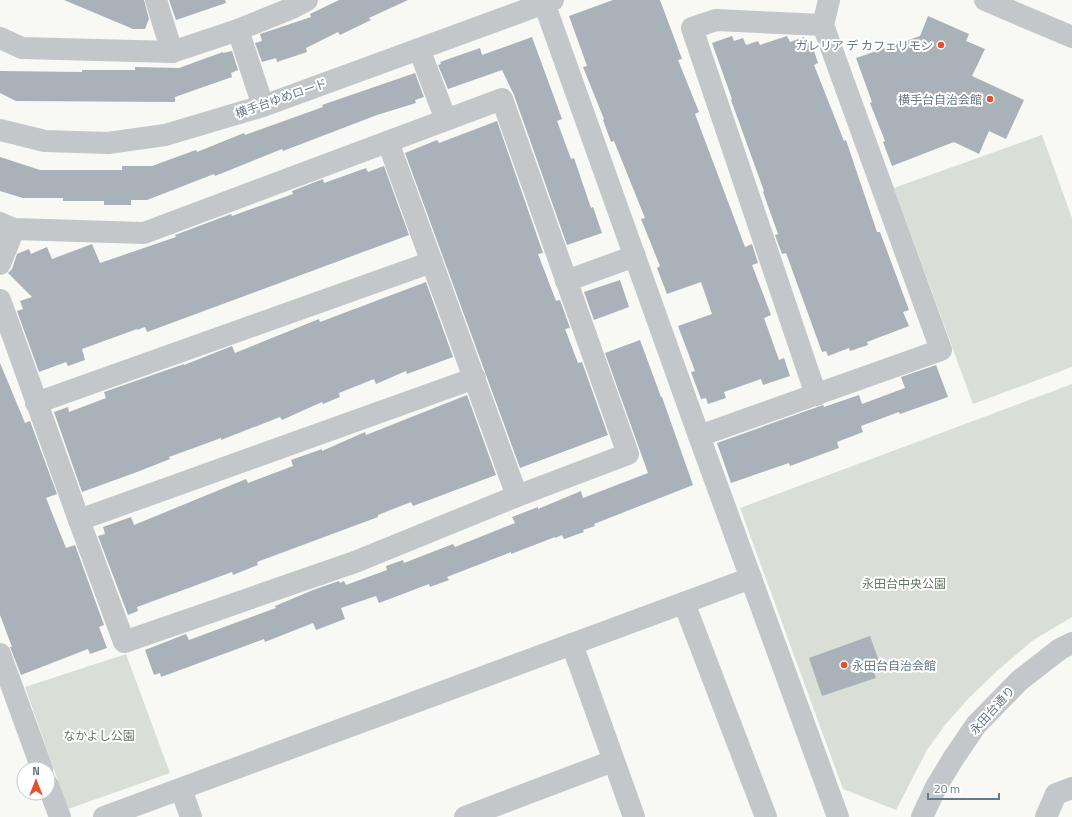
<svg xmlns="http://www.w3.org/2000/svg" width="1072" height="817" viewBox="0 0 1072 817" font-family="'Titillium Web','Noto Sans JP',sans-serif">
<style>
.green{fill:#d9dfd6}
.building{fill:#a9b2b8}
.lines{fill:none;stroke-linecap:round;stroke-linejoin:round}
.minor{stroke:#c3c7ca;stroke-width:22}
.poi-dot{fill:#e45028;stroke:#fff;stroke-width:1.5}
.labels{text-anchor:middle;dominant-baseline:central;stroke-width:4;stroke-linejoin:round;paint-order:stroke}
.poi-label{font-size:12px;fill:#667986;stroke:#fff;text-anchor:end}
.street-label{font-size:12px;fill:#667986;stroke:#fff}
.park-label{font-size:12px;fill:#667861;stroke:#fff}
</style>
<rect width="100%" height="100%" fill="#f8f8f5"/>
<!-- green -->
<g class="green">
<polygon points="1042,135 1072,218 1072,367 973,404 894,188"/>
<polygon points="1072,384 1072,617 1032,641 997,671 968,699 945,725 927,750 896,810 843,789 740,508"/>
<polygon points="126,654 170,773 68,809 25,687"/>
</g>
<!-- building -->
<g class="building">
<polygon points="64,0 144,0 149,19 145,29 133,29"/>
<polygon points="169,0 225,0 226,3 176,20"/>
<polygon points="339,0 408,0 369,18 371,20 340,35 338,32 306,48 307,52 277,62 276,58 262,62 255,43 262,41 260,34 311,17 310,14"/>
<polygon points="613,0 660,0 682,59 678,60 699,112 695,114 745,247 752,244 758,263 752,265 771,315 764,318 779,360 784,358 790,376 763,385 761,379 724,392 726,398 708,404 706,398 701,399 691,372 695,371 678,326 712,314 701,282 667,294 657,268 660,266 641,219 645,218 614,141 611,142 603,120 604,119 583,67 587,66 569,16"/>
<polygon points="928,16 969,34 966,41 985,49 972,76 1024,100 1006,139 989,131 979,154 954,142 892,166 883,142 885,141 870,103 872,102 856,58 920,36"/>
<polygon points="732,36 734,41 743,38 746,45 758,41 760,45 787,36 790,42 804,37 807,43 811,42 818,63 814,65 844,141 846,140 877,232 880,232 909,310 903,312 909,326 867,342 868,345 850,351 849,348 828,356 826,351 822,352 786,253 782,254 775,235 778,234 763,192 764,191 731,100 732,99 712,43"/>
<polygon points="532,37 562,119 557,121 571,159 574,158 591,208 593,207 602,233 567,245 514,95 502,70 448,89 438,65 441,64 440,62 480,48 482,55"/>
<polygon points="232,51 238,70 231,73 232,77 175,97 175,102 16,101 0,93 0,71 82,72 82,70 135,70 135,67 179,68 223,52 223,53"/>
<polygon points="415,73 424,97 415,100 416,103 377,115 283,151 282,149 215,176 214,174 147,200 131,200 131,205 104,205 104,201 63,201 63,198 23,198 0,191 0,157 40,170 122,170 122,166 152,166 196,150 197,152 244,133 245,135 323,107 322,105"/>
<polygon points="497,121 543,253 538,254 556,301 560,300 570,328 565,329 578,363 582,362 608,435 520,468 405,153 437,140 439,143"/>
<polygon points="384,166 409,235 147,332 145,327 137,330 137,329 82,349 85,360 68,366 66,362 39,372 17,311 23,309 20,301 32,297 8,273 12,269 17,254 29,249 31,254 47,247 52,259 92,244 100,263 176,237 175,235 231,214 232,216 293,194 292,191 323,179 324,183 366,168 368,172"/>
<polygon points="620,280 629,307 594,320 584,292"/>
<polygon points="426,282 453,357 407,374 406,371 376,384 374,379 339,393 340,397 323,404 322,402 282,420 280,417 221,440 221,438 169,457 170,459 137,472 82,492 54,412 68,407 69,412 106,398 104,392 184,364 184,365 232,346 235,353 319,319 320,322"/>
<polygon points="640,340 661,397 662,397 693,485 594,524 595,526 583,530 584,532 564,539 562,535 555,538 555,537 511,554 511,552 447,577 449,580 430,587 429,584 379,603 376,596 341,608 345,619 316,630 313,623 265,642 264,639 172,673 161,677 160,673 154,675 145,650 186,634 189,640 276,608 275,606 313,590 339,581 340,583 344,581 346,585 387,570 386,566 403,560 404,563 453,544 455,547 515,523 512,517 538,507 538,509 581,491 583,498 648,473 605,353"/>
<polygon points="0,363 25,423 30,421 57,494 46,498 66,548 75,545 104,625 99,627 107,648 90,654 88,649 21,675 10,647 12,647 0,615"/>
<polygon points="936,365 948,397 900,414 899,412 861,426 863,432 837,442 839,448 790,466 789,463 731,483 717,443 823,405 824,407 859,395 862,404 905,388 901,377"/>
<polygon points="467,395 496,475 413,506 411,502 378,515 378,517 257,562 258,565 233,575 232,572 137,607 138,611 128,615 98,536 105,534 103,527 131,517 134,525 246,479 248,483 293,466 291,460 322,449 322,451 365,432 366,435"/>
<polygon points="870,636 880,664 872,667 876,678 822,696 809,658"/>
</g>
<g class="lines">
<!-- minor -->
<g class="minor">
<polyline points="156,0 172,52"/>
<polyline points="543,0 699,436 838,817"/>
<polyline points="985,0 1072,37"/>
<polyline points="238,30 263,106"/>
<polyline points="0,38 22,48 172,52 238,30 292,8 307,0"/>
<polyline points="419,49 446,120"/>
<polyline points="0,130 45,141 108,143 165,135 263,106 553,0"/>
<polyline points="388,142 517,496"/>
<polyline points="0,223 14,229 144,233 502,99 628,454 517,496 355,562 124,642 79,520 0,300"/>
<polyline points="0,264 14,229"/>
<polyline points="566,281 635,256"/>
<polyline points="816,395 692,28 716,20 823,25"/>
<polyline points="36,403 432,262"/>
<polyline points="699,436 941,350 823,25 829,0"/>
<polyline points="79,520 475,378"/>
<polyline points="684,603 766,817"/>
<polyline points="572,644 634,817"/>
<polyline points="0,654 42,769"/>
<polyline points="48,785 60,817"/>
<polyline points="181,789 191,817"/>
<polyline points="104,817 751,578"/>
<polyline points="465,817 613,761"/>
<polyline points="922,817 936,787 953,759 976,725 1020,680 1060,649 1072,643"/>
<polyline points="1046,817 1056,794 1072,788"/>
</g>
</g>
<!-- markers -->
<g class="poi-dot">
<circle cx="941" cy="45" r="4"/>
<circle cx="990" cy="99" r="4"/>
<circle cx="844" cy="665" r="4"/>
</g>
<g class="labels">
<!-- poi labels -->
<g class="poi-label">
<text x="933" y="45">ガレリア デ カフェリモン</text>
<text x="982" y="99">横手台自治会館</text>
<text x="852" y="665" text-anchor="start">永田台自治会館</text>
</g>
<!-- street labels -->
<g class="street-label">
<text transform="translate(281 98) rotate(-19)">横手台ゆめロード</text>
<text transform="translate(992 710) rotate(-48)">永田台通り</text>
</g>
<!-- park labels -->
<g class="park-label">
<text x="904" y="583">永田台中央公園</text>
<text x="99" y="735">なかよし公園</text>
</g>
</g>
<!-- north arrow -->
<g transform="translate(36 781)"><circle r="19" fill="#ffffff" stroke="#c2c9cf"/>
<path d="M0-3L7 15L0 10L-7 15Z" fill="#e45028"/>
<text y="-6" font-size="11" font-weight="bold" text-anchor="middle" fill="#667986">N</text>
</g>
<!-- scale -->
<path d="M928 793v6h71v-6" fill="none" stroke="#667986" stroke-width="2"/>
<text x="934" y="793" font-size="12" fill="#667986" stroke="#ffffff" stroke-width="3" paint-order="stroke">20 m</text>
</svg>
